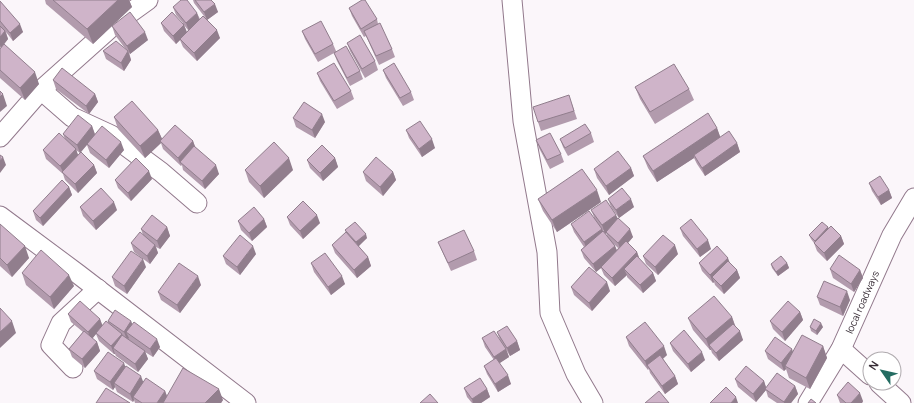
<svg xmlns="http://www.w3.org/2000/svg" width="914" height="403" viewBox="0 0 914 403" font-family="Manrope,sans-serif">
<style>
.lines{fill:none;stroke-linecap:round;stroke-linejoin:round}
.minor-casing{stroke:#92798c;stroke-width:21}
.minor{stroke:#fff;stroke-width:19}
.wall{fill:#b29bad;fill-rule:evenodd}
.shaded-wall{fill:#917e8d}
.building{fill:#cfb4c9;stroke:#917e8d}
.labels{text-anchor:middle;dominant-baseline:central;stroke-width:4;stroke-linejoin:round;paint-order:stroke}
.street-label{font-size:10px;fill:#392e37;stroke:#fff}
</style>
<rect width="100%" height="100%" fill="#fbf6fa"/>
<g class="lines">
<!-- minor casing -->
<g class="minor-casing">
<g id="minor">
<polyline points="512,0 523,121 547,252 550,313 576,374 593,403"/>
<polyline points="41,90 72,117 111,135 161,172 197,203"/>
<polyline points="0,137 41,90 116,23 148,0"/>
<polyline points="0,216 78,274 246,403"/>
<polyline points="841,349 870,375"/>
<polyline points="73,368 51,345 61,323 98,289"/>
<polyline points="879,383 901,403"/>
<polyline points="808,403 841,349 892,235 914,198"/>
</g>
</g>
<!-- minor -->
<use href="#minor" class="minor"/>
</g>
<!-- wall -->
<g class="wall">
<polygon points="45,0 129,0 132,7 93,44 46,4"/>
<polygon points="193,0 211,0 218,12 207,20 194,3"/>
<polygon points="0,1 23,32 13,41 6,32 8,39 1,48 0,47 0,26 2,28 0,26"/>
<path d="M173 7 197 13 200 19 220 38 197 61 183 47 180 40 176 44 164 31 161 23H183L176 15ZM184 25 188 30 187 32Z"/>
<polygon points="349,8 377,19 378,24 392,49 395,57 379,65 366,36 364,37 352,16"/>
<polygon points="112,26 148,40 130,54 129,52 131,60 124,71 106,59 103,51 127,51 115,35"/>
<polygon points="302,31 333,44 336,51 360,71 363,79 350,86 337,61 334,53 318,62 305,39"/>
<polygon points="347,43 375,61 378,70 365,78 350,51"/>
<polygon points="0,49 39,84 25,100 0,78"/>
<polygon points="383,70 411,92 414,100 403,106 386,78"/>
<polygon points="317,73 351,91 354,99 337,109 320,81"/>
<polygon points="53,80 95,94 98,102 89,114 56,89"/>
<polygon points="635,87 689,89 694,100 655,124 640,99"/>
<polygon points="572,104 577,119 541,131 538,122"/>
<polygon points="114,117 158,130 162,139 193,141 195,147 219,174 205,189 183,170 182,165 181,166 163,149 161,143 145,158 118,129"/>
<polygon points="293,118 325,122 315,138 296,127"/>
<path d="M92 126 95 134 124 150 109 168 90 153 87 145 81 152 94 165 97 173 78 193 65 180 63 174 46 159 43 150 65 139 63 134ZM76 150 80 153 78 155Z"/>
<polygon points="717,128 720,137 737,143 740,152 705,176 697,164 694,158 657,182 648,168 643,156"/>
<polygon points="406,130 435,148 422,157 409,138"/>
<polygon points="591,133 594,142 568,156 563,147 560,139"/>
<polygon points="536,140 561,154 564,162 550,169 539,148"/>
<polygon points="335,158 338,167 323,181 310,168 307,160"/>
<polygon points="631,168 634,176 609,195 597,178 594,169"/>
<polygon points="245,170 293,170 264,198 249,182"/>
<polygon points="363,172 393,172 396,180 383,196 366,181"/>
<polygon points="152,179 131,201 118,188 115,180"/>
<polygon points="869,183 889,190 892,198 881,205 872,191"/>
<polygon points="69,187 72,195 43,226 36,220 33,211"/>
<polygon points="538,199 601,202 557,232 543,211"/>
<polygon points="608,199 634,207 619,218 611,207"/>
<polygon points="80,207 117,210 96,230 83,216"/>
<path d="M591 210 618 219 633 237 628 243 637 252 640 260 653 273 656 281 643 293 627 277V275L615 286 604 275 601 268 596 272 584 258 581 250 584 247 574 232 571 224 594 217ZM603 230 605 234 606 233 608 238 603 232ZM614 244 618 248 617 250Z"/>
<polygon points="287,217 320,223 303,239 290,225"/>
<polygon points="264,219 267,227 252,241 241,230 238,221"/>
<polygon points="0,224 29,258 12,277 0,266"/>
<polygon points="167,227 170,236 160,249 156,247 158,253 150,264 134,252 131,243 143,235 141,229"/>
<polygon points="828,227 829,229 841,236 844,244 827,261 817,251 814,243 811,239 809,235"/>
<polygon points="680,228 711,249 700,257 683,236"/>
<polygon points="345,230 367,238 358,246 368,257 371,266 357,278 335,253 332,245 346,233"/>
<polygon points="438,242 474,251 477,260 451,271"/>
<polygon points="256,254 240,275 226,264 223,256"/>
<polygon points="678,254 658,275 646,264 643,256"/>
<polygon points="311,263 345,284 331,295 314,272"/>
<polygon points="699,263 730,263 737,270 740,278 724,294 715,285 714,282 713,283 702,271"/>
<polygon points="787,263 789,268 778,276 772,268 771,264"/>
<polygon points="146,267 127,294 115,286 112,277"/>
<polygon points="830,269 860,270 863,278 854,292 833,278"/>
<polygon points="22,273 74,286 54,309 26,285"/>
<polygon points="201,285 180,313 161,300 158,292"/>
<polygon points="571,287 610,291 592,311 574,295"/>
<polygon points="817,297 850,300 843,316 820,305"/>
<polygon points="800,312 803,320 785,341 773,329 770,321"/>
<polygon points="68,314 100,319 102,325 108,322 108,321 131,321 132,324 160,347 153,357 145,352 148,359 138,372 116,356 115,354 114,354 99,341 96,334 92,339 97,342 100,351 85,368 72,357 69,349 83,332 71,322"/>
<polygon points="732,317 735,325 743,340 719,361 712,353 711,350 710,350 693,330 688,318"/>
<polygon points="810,327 823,327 817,335 811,331"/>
<polygon points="497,332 517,341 520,350 510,356 500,340"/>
<polygon points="626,337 667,355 663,359 675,376 678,384 665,394 650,373 649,369 648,370 629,346"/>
<polygon points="482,338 506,349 509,357 499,363 511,384 498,392 487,374 484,366 494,360 485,347"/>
<polygon points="670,343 705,360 691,372 673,351"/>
<polygon points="823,346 827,358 810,389 789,378 786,369 784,371 768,359 765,351 793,352"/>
<polygon points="125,367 143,382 165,391 167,396 223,400 221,403 135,403 134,400 133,402 117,392 115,387 113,390 97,379 94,371"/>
<polygon points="735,379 764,381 766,388 795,386 798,394 791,403 777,403 768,397 766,390 756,402 738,387"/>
<polygon points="464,388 487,389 490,397 481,403 472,403 467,397"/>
<polygon points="837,395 863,401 862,403 840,403"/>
</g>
<!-- shaded-wall -->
<g class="shaded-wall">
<polygon points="118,0 129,0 132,7 93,44 87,29"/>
<polygon points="215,4 218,12 207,20 204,12"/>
<polygon points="197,13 200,22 189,31 186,23"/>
<polygon points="20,24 23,32 13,41 10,33"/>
<polygon points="184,25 187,33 176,44 173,36"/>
<polygon points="217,30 220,38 197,61 194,53"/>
<polygon points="5,31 8,39 1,48 0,45 0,37"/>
<polygon points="145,32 148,40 130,54 127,46"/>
<polygon points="128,51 131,60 124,71 121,63"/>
<polygon points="35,72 39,84 25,100 20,88"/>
<polygon points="3,94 7,106 0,112 0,97"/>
<polygon points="95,94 98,102 89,114 86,106"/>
<polygon points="322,114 325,122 315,138 312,130"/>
<polygon points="92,126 95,135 80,153 77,145"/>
<polygon points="717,128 721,139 694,155 694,158 657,182 653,171"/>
<polygon points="158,130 163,141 160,141 161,143 145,158 140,146"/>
<polygon points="432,139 435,148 422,157 419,149"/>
<polygon points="193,141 196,149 180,162 181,166 178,158"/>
<polygon points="121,142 124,150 109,168 106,160"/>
<polygon points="737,143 740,152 705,176 702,168"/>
<polygon points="76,149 79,158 63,172 60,166"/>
<polygon points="3,157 6,165 0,173 0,161"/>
<polygon points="289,158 293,170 264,198 260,186"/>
<polygon points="335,158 338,167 323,181 320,173"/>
<polygon points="94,165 97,173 78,193 75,184"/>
<polygon points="216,165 219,174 205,189 202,181"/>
<polygon points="631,168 634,176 609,195 606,186"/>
<polygon points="149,171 152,179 131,201 128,193"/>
<polygon points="393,172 396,180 383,196 380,187"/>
<polygon points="69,187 72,195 43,226 40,218"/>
<polygon points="597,190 601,202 557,232 552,220"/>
<polygon points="889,190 892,198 881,205 878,197"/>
<polygon points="631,199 634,207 619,218 616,210"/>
<polygon points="114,202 117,210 96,230 93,221"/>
<polygon points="317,215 320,223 303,239 300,231"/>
<polygon points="616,215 620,223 605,234 602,225"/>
<polygon points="264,219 267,227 252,241 249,233"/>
<polygon points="167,227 170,236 160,249 157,241"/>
<polygon points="828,227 830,232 817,245 815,241"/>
<polygon points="602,229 605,237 587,250 584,242"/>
<polygon points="630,229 633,237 621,251 618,243"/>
<polygon points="366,234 367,238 358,247 356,242"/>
<polygon points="841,236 844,244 827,261 824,253"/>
<polygon points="708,240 711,249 700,257 697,249"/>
<polygon points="155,245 158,253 150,264 147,256"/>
<polygon points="675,245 678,254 658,275 655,267"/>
<polygon points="25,246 29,258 12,277 7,265"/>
<polygon points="253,246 256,254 240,275 237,267"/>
<polygon points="615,246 618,254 601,267 601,268 596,272 593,264"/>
<polygon points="637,252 640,261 624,269 627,275 615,286 612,278"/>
<polygon points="368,257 371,266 357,278 354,270"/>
<polygon points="728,258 731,266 712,277 714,282 713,283 710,275"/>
<polygon points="143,259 146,267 127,294 124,286"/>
<polygon points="787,263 789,268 778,276 776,272"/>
<polygon points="737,270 740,278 724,294 721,286"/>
<polygon points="860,270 863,278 854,292 851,284"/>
<polygon points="653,273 656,281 643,293 640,285"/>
<polygon points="69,275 74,286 54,309 50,297"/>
<polygon points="198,276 201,285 180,313 177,305"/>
<polygon points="342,276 345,284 331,295 328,287"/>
<polygon points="607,282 610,291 592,311 589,303"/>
<polygon points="847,291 850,300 843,316 840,307"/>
<polygon points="800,312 803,320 785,341 782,332"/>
<polygon points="732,317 736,329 709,345 711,350 710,350 706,339"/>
<polygon points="100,319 103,327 96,333 96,334 91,340 88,332"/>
<polygon points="12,321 16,333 0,348 0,332"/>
<polygon points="131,321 134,329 126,332 129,338 127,340 124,332"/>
<polygon points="821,323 823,327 817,335 816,331"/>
<polygon points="740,331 743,340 719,361 716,353"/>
<polygon points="122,334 125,342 113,348 115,354 114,354 111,346"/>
<polygon points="157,339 160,347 153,357 150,349"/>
<polygon points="517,341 520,350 510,356 507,348"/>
<polygon points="97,342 100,351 85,368 82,359"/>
<polygon points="664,346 667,355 650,369 647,365 648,370 645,361"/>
<polygon points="823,346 827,358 810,389 806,378"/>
<polygon points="506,349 509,357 497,365 494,357"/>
<polygon points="792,349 795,357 785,366 786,369 784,371 781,363"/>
<polygon points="145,351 148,359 138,372 135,364"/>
<polygon points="702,352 705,360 691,372 688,364"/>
<polygon points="124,363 127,371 114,383 115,387 113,390 110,382"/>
<polygon points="508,375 511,384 498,392 495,384"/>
<polygon points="141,376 144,384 133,397 134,400 133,402 130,394"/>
<polygon points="675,376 678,384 665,394 662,386"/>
<polygon points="764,381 767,390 765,389 766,390 756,402 753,394"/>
<polygon points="795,386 798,394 791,403 784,403 784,402"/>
<polygon points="219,389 223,400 221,403 205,403"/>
<polygon points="487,389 490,397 481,403 473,403 472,399"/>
<polygon points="165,391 168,399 165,403 157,403"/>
<polygon points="860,393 863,401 862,403 851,403"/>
<polygon points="736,397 738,403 731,403"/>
</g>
<!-- building -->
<g class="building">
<polygon points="53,0 118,0 87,29"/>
<polygon points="181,0 187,0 197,13 186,23 173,7"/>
<polygon points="195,0 211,0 215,4 204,12"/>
<polygon points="362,0 365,0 377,19 361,29 349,8"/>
<polygon points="0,1 20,24 10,33 0,21"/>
<polygon points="130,12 145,32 127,46 112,26"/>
<polygon points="172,12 184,25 173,36 161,23"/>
<polygon points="203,16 217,30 194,53 180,39"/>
<polygon points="321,21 333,44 315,54 302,31"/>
<polygon points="380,23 392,49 376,56 364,31"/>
<polygon points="0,26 5,31 0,37"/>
<polygon points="360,35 375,61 362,69 347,43"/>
<polygon points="116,41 128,51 121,63 103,51"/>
<polygon points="4,44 35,72 20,88 0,70 0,49"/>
<polygon points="346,46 360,71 347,78 334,53"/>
<polygon points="334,63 351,91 334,101 317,73"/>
<polygon points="394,63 411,92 400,98 383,70"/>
<polygon points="674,64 689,89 650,112 635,87"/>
<polygon points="62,68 95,94 86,106 53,80"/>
<polygon points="0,91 3,94 0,97"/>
<polygon points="569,95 574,111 538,122 533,107"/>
<polygon points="132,101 158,130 140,146 114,117"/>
<polygon points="304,102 322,114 312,130 293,118"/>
<polygon points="708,113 717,128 653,171 643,156"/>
<polygon points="78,115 92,126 77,145 63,134"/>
<polygon points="420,121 432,139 419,149 406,130"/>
<polygon points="585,124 591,133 565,148 560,139"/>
<polygon points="175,125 193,141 178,158 160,141"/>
<polygon points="102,126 121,142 106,160 87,144"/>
<polygon points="729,131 737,143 702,168 694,155"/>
<polygon points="59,133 76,149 60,166 43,150"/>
<polygon points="550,133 561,154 547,160 536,140"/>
<polygon points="274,142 289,158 260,186 245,170"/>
<polygon points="322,145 335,158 320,173 307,160"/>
<polygon points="194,146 216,165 202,181 180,162"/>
<polygon points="618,151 631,168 606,186 594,169"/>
<polygon points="81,152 94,165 75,184 62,172"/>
<polygon points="0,155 3,157 0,161"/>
<polygon points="376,157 393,172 380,187 363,172"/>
<polygon points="136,158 149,171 128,193 115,180"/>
<polygon points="582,169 597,190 552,220 538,199"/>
<polygon points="880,176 889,190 878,197 869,183"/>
<polygon points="62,180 69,187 40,218 33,211"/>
<polygon points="101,188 114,202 93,221 80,207"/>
<polygon points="622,188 631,199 616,210 608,199"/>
<polygon points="606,200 616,215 602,225 591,210"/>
<polygon points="303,201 317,215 300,231 287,217"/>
<polygon points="254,207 264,219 249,233 238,221"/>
<polygon points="589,211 602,229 584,242 571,224"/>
<polygon points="152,215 167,227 157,241 141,229"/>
<polygon points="618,218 630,229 618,243 606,232"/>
<polygon points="691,219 708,240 697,249 680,228"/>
<polygon points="355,222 366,234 356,242 345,230"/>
<polygon points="822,222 828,227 815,241 809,235"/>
<polygon points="0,224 25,246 7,265 0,258"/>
<polygon points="831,226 841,236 824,253 814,243"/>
<polygon points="464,230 474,251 448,263 438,242"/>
<polygon points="603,231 615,246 593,264 581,250"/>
<polygon points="140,232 155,245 147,256 131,243"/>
<polygon points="346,232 368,257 354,270 332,245"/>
<polygon points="240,235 253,246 237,267 223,256"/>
<polygon points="663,235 675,245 655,267 643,256"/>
<polygon points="626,241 637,252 612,278 601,267"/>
<polygon points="717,246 728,258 710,275 699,263"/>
<polygon points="41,250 69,275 50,297 22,273"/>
<polygon points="131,251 143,259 124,286 112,277"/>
<polygon points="325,253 342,276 328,287 311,263"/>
<polygon points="839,255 860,270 851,284 830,269"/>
<polygon points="637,256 653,273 640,285 624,269"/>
<polygon points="781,256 787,263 776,272 771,264"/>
<polygon points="728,261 737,270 721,286 712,277"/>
<polygon points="179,263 198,276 177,305 158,292"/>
<polygon points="589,267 607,282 589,303 571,287"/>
<polygon points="824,281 847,291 840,307 817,297"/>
<polygon points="714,296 732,317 706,339 688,318"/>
<polygon points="80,301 100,319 88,332 68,314"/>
<polygon points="788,301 800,312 782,332 770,321"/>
<polygon points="0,308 12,321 0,332"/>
<polygon points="115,310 131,321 124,332 108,321"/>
<polygon points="814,319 821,323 816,331 810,327"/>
<polygon points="106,321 122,334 111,346 96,333"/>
<polygon points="134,322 157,339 150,349 126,332"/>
<polygon points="645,322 664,346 645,361 626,337"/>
<polygon points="733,324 740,331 716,353 709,345"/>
<polygon points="507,326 517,341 507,348 497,332"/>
<polygon points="684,330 702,352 688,364 670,343"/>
<polygon points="84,331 97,342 82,359 69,349"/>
<polygon points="494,331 506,349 494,357 482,338"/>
<polygon points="122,335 145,351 135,364 113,348"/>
<polygon points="802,335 823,346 806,378 785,366"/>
<polygon points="775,337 792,349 781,363 765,351"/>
<polygon points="108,352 124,363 110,382 94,371"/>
<polygon points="660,355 675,376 662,386 647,365"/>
<polygon points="496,358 508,375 495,384 484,366"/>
<polygon points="126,366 141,376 130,394 114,383"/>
<polygon points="746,366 764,381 753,394 735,379"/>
<polygon points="183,368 219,389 205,403 163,403"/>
<polygon points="777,373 795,386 784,402 765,389"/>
<polygon points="146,378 165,391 157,403 142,403 133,397"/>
<polygon points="480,378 487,389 472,399 464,388"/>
<polygon points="848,382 860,393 851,403 846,403 837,395"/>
<polygon points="726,387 736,397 731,403 710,403"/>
<polygon points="106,388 130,403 96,403"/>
<polygon points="659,391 669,403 645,403"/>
<polygon points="430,394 438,403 420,403"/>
<polygon points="811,399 816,403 808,403"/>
</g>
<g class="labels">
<!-- street labels -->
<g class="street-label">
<text transform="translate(862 302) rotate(-66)">local roadways</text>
</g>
</g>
<!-- north arrow -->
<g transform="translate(882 371) rotate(304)"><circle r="19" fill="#ffffff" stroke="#b0abaf"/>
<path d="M0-3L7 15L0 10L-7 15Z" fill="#246c62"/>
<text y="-6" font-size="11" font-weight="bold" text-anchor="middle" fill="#392e37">N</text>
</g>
</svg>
